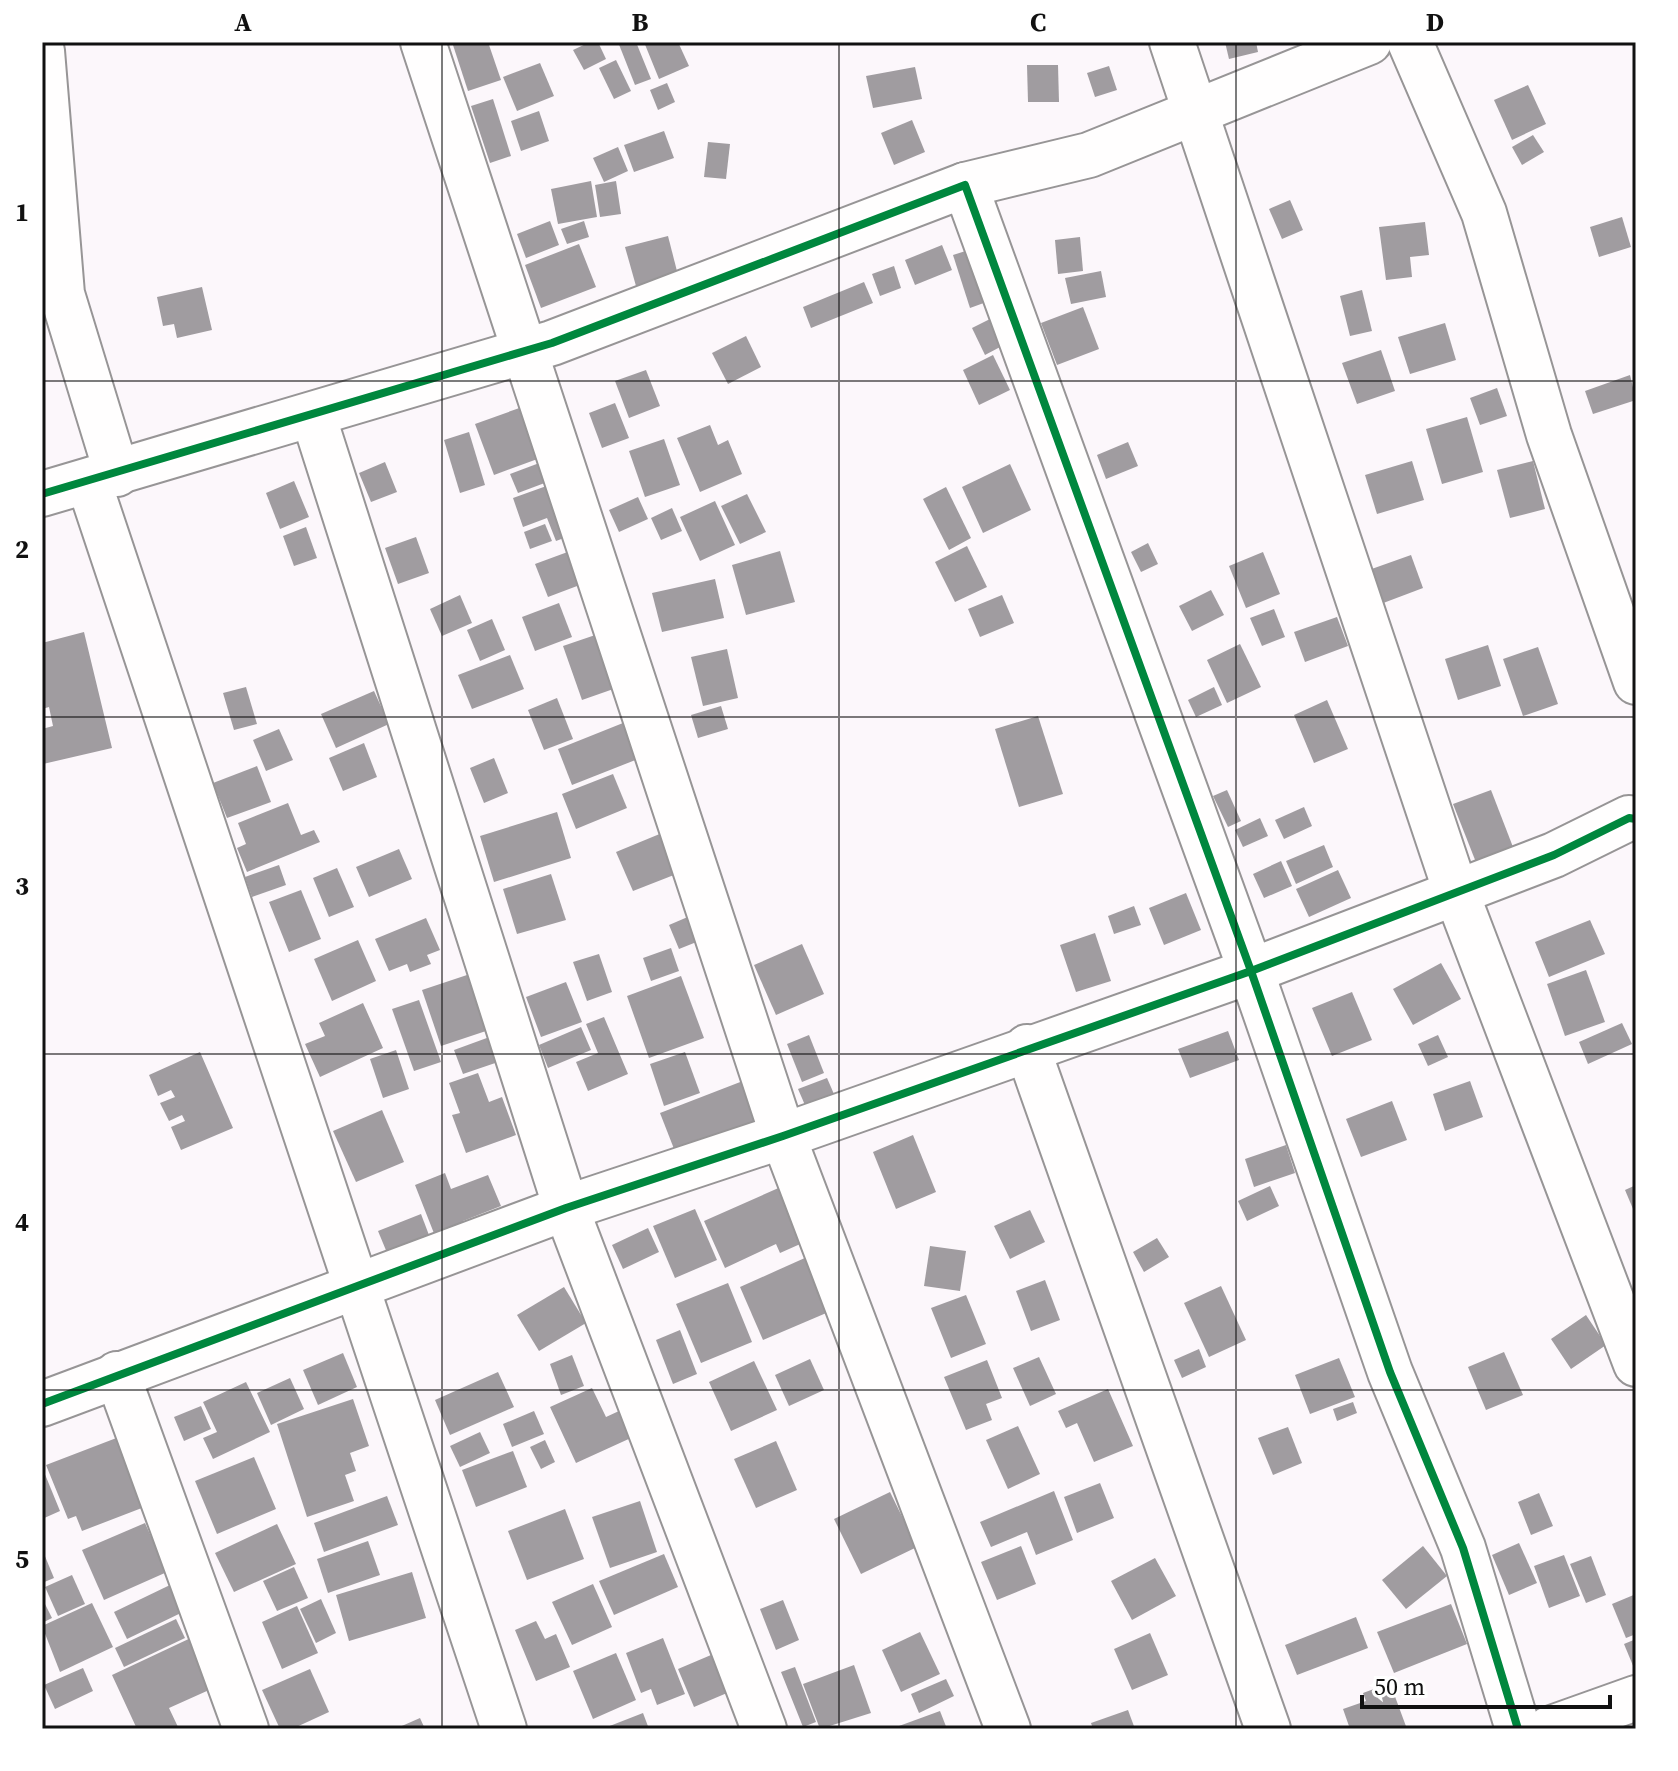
<svg xmlns="http://www.w3.org/2000/svg" width="1678" height="1771" viewBox="0 0 1678 1771" font-family="'Source Serif 4',serif">
<style>
.building{fill:#a09ca0}
.lines{fill:none;stroke-linecap:round;stroke-linejoin:round}
.minor-casing{stroke:#979596;stroke-width:48}
.minor{stroke:#fffefe;stroke-width:44}
.cycleway-casing{stroke:#fff;stroke-width:13}
.cycleway{stroke:#00873e;stroke-width:8}
.grid{fill:none;stroke:#111;stroke-width:2;stroke-opacity:0.55}
.neatline{fill:none;stroke:#111;stroke-width:3}
.grid-label{font-size:26px;text-anchor:middle;font-weight:bold;fill:#111}
</style>
<rect width="100%" height="100%" fill="#fcf7fb"/>
<!-- building -->
<g class="building">
<polygon points="452,42 488,42 501,80 468,91"/>
<polygon points="590,42 598,42 606,59 584,70 573,50"/>
<polygon points="618,42 636,42 651,79 635,85"/>
<polygon points="644,42 678,42 689,66 659,79"/>
<polygon points="1225,42 1256,42 1258,52 1229,59"/>
<polygon points="616,60 631,91 614,99 599,68"/>
<polygon points="540,63 554,96 517,111 503,77"/>
<polygon points="1027,65 1058,65 1059,102 1028,102"/>
<polygon points="1109,66 1117,90 1095,97 1087,73"/>
<polygon points="915,67 922,99 873,108 866,76"/>
<polygon points="667,83 675,102 658,110 650,90"/>
<polygon points="1528,85 1546,124 1512,140 1494,100"/>
<polygon points="493,99 511,156 490,163 471,106"/>
<polygon points="539,111 549,141 521,151 511,121"/>
<polygon points="912,120 925,152 894,165 881,133"/>
<polygon points="664,131 674,158 634,172 624,145"/>
<polygon points="1533,135 1544,152 1522,165 1512,147"/>
<polygon points="708,142 730,144 726,179 704,177"/>
<polygon points="618,147 628,171 604,182 593,158"/>
<polygon points="591,181 597,217 558,224 551,189"/>
<polygon points="616,181 621,214 600,217 595,185"/>
<polygon points="1290,200 1303,230 1282,239 1269,209"/>
<polygon points="1622,217 1631,247 1599,257 1590,227"/>
<polygon points="550,221 559,245 526,258 517,234"/>
<polygon points="584,221 589,237 567,244 561,229"/>
<polygon points="1425,222 1429,255 1410,257 1412,277 1386,280 1379,227"/>
<polygon points="668,236 678,275 636,286 625,247"/>
<polygon points="1080,237 1083,271 1058,274 1055,240"/>
<polygon points="579,244 596,287 541,308 525,265"/>
<polygon points="942,245 952,270 915,285 905,260"/>
<polygon points="975,248 992,300 970,308 953,255"/>
<polygon points="894,266 901,288 880,296 872,274"/>
<polygon points="1101,271 1106,297 1071,304 1065,278"/>
<polygon points="864,282 873,303 811,328 803,307"/>
<polygon points="202,287 212,330 177,338 174,324 163,326 157,297"/>
<polygon points="1362,290 1372,331 1350,336 1340,296"/>
<polygon points="1083,307 1099,349 1057,365 1041,323"/>
<polygon points="990,319 1002,346 985,355 972,328"/>
<polygon points="1445,323 1456,360 1410,374 1398,337"/>
<polygon points="746,336 761,367 728,384 712,353"/>
<polygon points="1381,350 1395,391 1357,404 1342,363"/>
<polygon points="993,355 1010,390 979,405 963,370"/>
<polygon points="646,370 660,406 629,418 615,381"/>
<polygon points="1630,375 1636,400 1593,414 1585,391"/>
<polygon points="1497,388 1507,416 1480,425 1470,398"/>
<polygon points="615,403 629,438 602,448 589,413"/>
<polygon points="525,406 543,457 494,475 475,424"/>
<polygon points="1467,417 1483,472 1442,484 1426,429"/>
<polygon points="710,425 718,445 728,440 742,474 700,492 677,438"/>
<polygon points="469,432 485,485 460,493 444,440"/>
<polygon points="664,439 680,485 645,497 629,451"/>
<polygon points="1128,442 1138,466 1106,479 1097,455"/>
<polygon points="1412,461 1424,500 1377,514 1365,475"/>
<polygon points="1533,461 1545,509 1510,518 1497,470"/>
<polygon points="385,462 397,492 371,502 359,473"/>
<polygon points="542,462 550,481 518,493 510,474"/>
<polygon points="1010,464 1031,510 983,533 962,487"/>
<polygon points="294,481 309,517 280,529 266,493"/>
<polygon points="552,484 572,535 556,541 547,518 523,527 513,498"/>
<polygon points="946,487 971,538 949,550 923,499"/>
<polygon points="747,494 766,532 740,544 721,506"/>
<polygon points="638,497 648,519 619,532 609,510"/>
<polygon points="715,501 735,545 700,561 680,517"/>
<polygon points="672,508 682,531 661,540 651,518"/>
<polygon points="545,524 552,541 530,549 524,532"/>
<polygon points="306,527 317,558 294,566 283,536"/>
<polygon points="416,537 429,573 398,584 385,548"/>
<polygon points="1148,543 1158,564 1141,572 1131,552"/>
<polygon points="967,546 987,587 955,602 935,562"/>
<polygon points="573,550 585,583 548,597 535,564"/>
<polygon points="780,551 795,602 746,615 732,565"/>
<polygon points="1263,552 1280,594 1246,608 1229,566"/>
<polygon points="1411,555 1423,588 1378,605 1366,571"/>
<polygon points="715,579 724,618 662,632 652,593"/>
<polygon points="1211,590 1224,615 1192,631 1179,606"/>
<polygon points="460,595 472,623 442,636 430,609"/>
<polygon points="1002,595 1014,623 980,637 968,609"/>
<polygon points="559,603 572,637 535,651 522,617"/>
<polygon points="1274,609 1285,637 1262,646 1250,618"/>
<polygon points="1337,617 1348,646 1305,662 1294,632"/>
<polygon points="492,619 505,650 480,661 467,630"/>
<polygon points="84,632 112,748 43,764 42,729 53,726 49,707 42,709 42,643"/>
<polygon points="604,632 622,686 582,700 563,646"/>
<polygon points="1240,644 1261,687 1227,703 1207,660"/>
<polygon points="1488,645 1501,686 1458,700 1445,659"/>
<polygon points="1538,647 1558,704 1523,716 1503,659"/>
<polygon points="727,649 738,698 703,706 691,657"/>
<polygon points="510,655 524,689 472,709 458,675"/>
<polygon points="246,687 257,724 234,730 223,693"/>
<polygon points="1214,687 1222,705 1196,717 1188,700"/>
<polygon points="374,691 389,724 336,748 321,714"/>
<polygon points="557,698 573,739 544,750 528,710"/>
<polygon points="1327,700 1348,749 1314,763 1294,715"/>
<polygon points="721,706 728,729 698,738 691,715"/>
<polygon points="1038,716 1063,794 1019,807 995,729"/>
<polygon points="628,721 643,757 572,785 558,749"/>
<polygon points="279,729 293,760 266,771 253,740"/>
<polygon points="364,743 377,777 343,791 329,758"/>
<polygon points="494,758 508,793 484,803 470,768"/>
<polygon points="257,766 271,802 227,818 213,783"/>
<polygon points="613,774 627,808 576,829 562,794"/>
<polygon points="1227,790 1241,821 1228,827 1213,796"/>
<polygon points="1491,790 1518,860 1481,875 1453,804"/>
<polygon points="288,803 301,835 314,830 320,842 247,872 237,848 246,844 238,823"/>
<polygon points="1304,807 1312,826 1284,839 1275,820"/>
<polygon points="557,812 571,858 494,882 480,836"/>
<polygon points="1260,818 1268,836 1243,847 1235,830"/>
<polygon points="662,833 679,873 633,891 616,852"/>
<polygon points="1324,845 1333,867 1296,884 1286,861"/>
<polygon points="399,849 412,879 369,897 356,867"/>
<polygon points="1281,861 1292,886 1264,898 1253,874"/>
<polygon points="279,865 286,885 252,897 245,877"/>
<polygon points="337,868 354,907 329,917 313,878"/>
<polygon points="1338,870 1351,898 1309,917 1296,889"/>
<polygon points="551,874 566,920 517,934 503,889"/>
<polygon points="301,890 321,939 289,952 269,902"/>
<polygon points="1186,893 1201,930 1164,945 1149,908"/>
<polygon points="1134,906 1141,925 1114,934 1108,916"/>
<polygon points="690,916 699,941 679,949 669,925"/>
<polygon points="426,918 440,950 427,955 431,964 410,972 407,964 389,971 375,939"/>
<polygon points="1590,920 1605,954 1549,977 1535,942"/>
<polygon points="1095,933 1111,981 1076,992 1060,945"/>
<polygon points="358,940 376,981 332,1001 314,959"/>
<polygon points="802,944 824,994 776,1015 754,965"/>
<polygon points="671,948 679,971 651,981 643,958"/>
<polygon points="599,954 612,992 587,1001 573,962"/>
<polygon points="1441,963 1461,999 1413,1025 1393,989"/>
<polygon points="1586,970 1605,1022 1565,1036 1547,984"/>
<polygon points="470,974 489,1030 441,1046 422,990"/>
<polygon points="681,976 704,1038 649,1058 627,996"/>
<polygon points="566,982 582,1022 541,1037 526,997"/>
<polygon points="1352,992 1372,1040 1332,1056 1312,1008"/>
<polygon points="419,1000 441,1062 414,1071 392,1009"/>
<polygon points="363,1003 383,1048 320,1077 305,1044 325,1036 319,1023"/>
<polygon points="604,1017 628,1074 588,1091 576,1062 598,1053 586,1024"/>
<polygon points="1622,1023 1632,1044 1588,1064 1579,1042"/>
<polygon points="581,1027 591,1050 548,1068 539,1045"/>
<polygon points="1228,1031 1239,1060 1190,1078 1178,1049"/>
<polygon points="495,1035 504,1060 463,1074 454,1050"/>
<polygon points="809,1035 824,1073 802,1082 787,1044"/>
<polygon points="1438,1035 1448,1057 1428,1066 1418,1044"/>
<polygon points="396,1050 409,1089 383,1098 370,1059"/>
<polygon points="200,1052 233,1128 181,1150 171,1127 185,1121 182,1115 169,1121 160,1103 175,1097 171,1090 158,1096 149,1075"/>
<polygon points="685,1052 700,1093 664,1106 650,1064"/>
<polygon points="478,1073 489,1102 502,1097 516,1135 466,1153 452,1115 460,1113 449,1083"/>
<polygon points="827,1078 837,1101 808,1112 798,1089"/>
<polygon points="748,1079 764,1120 676,1154 660,1113"/>
<polygon points="1470,1081 1483,1117 1445,1131 1433,1094"/>
<polygon points="1392,1101 1407,1140 1361,1157 1346,1119"/>
<polygon points="382,1110 404,1162 356,1182 333,1131"/>
<polygon points="913,1135 936,1192 896,1209 873,1152"/>
<polygon points="1286,1145 1295,1173 1254,1187 1245,1159"/>
<polygon points="445,1173 451,1189 488,1175 501,1206 463,1221 466,1230 437,1241 415,1185"/>
<polygon points="1636,1185 1636,1216 1625,1190"/>
<polygon points="783,1186 807,1241 780,1253 776,1244 725,1268 704,1221"/>
<polygon points="1270,1186 1279,1206 1247,1221 1238,1201"/>
<polygon points="695,1209 717,1260 675,1278 653,1226"/>
<polygon points="1030,1210 1045,1242 1010,1259 994,1226"/>
<polygon points="421,1214 432,1243 390,1260 378,1231"/>
<polygon points="648,1228 659,1252 623,1269 612,1245"/>
<polygon points="1157,1238 1169,1257 1144,1272 1133,1252"/>
<polygon points="930,1246 966,1251 960,1291 924,1286"/>
<polygon points="807,1257 831,1311 763,1340 740,1287"/>
<polygon points="1045,1280 1060,1320 1031,1331 1016,1291"/>
<polygon points="728,1283 752,1342 701,1363 676,1304"/>
<polygon points="1221,1286 1246,1340 1209,1357 1184,1303"/>
<polygon points="564,1287 586,1323 539,1351 517,1315"/>
<polygon points="966,1295 986,1344 951,1358 931,1308"/>
<polygon points="1586,1315 1606,1345 1571,1369 1551,1339"/>
<polygon points="680,1330 697,1374 673,1384 656,1340"/>
<polygon points="1199,1349 1206,1367 1182,1378 1174,1360"/>
<polygon points="1504,1352 1523,1395 1486,1410 1468,1367"/>
<polygon points="343,1353 357,1387 318,1405 303,1370"/>
<polygon points="572,1355 584,1386 561,1395 550,1364"/>
<polygon points="1039,1357 1056,1394 1030,1406 1013,1368"/>
<polygon points="1339,1358 1355,1397 1310,1414 1295,1375"/>
<polygon points="810,1359 824,1390 789,1406 775,1375"/>
<polygon points="987,1360 1002,1398 986,1404 992,1420 966,1430 944,1377"/>
<polygon points="754,1361 777,1410 731,1431 709,1382"/>
<polygon points="498,1372 514,1407 450,1435 435,1400"/>
<polygon points="290,1378 304,1409 271,1425 257,1393"/>
<polygon points="246,1382 270,1432 213,1459 203,1438 217,1432 203,1402"/>
<polygon points="592,1388 606,1417 632,1405 644,1432 576,1463 550,1407"/>
<polygon points="1108,1389 1133,1446 1094,1462 1077,1423 1066,1428 1058,1411"/>
<polygon points="353,1399 369,1446 350,1453 356,1471 345,1475 354,1501 307,1517 277,1424"/>
<polygon points="1353,1402 1357,1413 1337,1421 1333,1409"/>
<polygon points="201,1406 211,1429 184,1441 174,1417"/>
<polygon points="534,1411 544,1434 512,1447 503,1424"/>
<polygon points="1018,1426 1040,1474 1008,1489 986,1440"/>
<polygon points="1288,1427 1302,1463 1273,1475 1258,1438"/>
<polygon points="480,1432 490,1453 460,1467 450,1446"/>
<polygon points="119,1437 147,1506 82,1531 76,1516 68,1519 46,1465"/>
<polygon points="545,1440 555,1462 541,1469 530,1447"/>
<polygon points="776,1441 797,1490 756,1508 734,1459"/>
<polygon points="513,1451 527,1487 476,1507 462,1470"/>
<polygon points="254,1457 276,1509 217,1534 195,1481"/>
<polygon points="42,1467 60,1511 42,1519"/>
<polygon points="1100,1483 1114,1518 1077,1533 1064,1497"/>
<polygon points="1054,1491 1073,1540 1036,1555 1027,1532 991,1547 980,1522"/>
<polygon points="890,1492 917,1547 861,1574 834,1519"/>
<polygon points="1539,1493 1553,1526 1531,1535 1518,1502"/>
<polygon points="387,1496 398,1525 324,1552 314,1523"/>
<polygon points="640,1501 657,1552 610,1568 592,1517"/>
<polygon points="565,1509 584,1559 527,1580 508,1531"/>
<polygon points="145,1523 167,1572 104,1600 82,1550"/>
<polygon points="277,1524 296,1564 234,1592 215,1553"/>
<polygon points="368,1541 380,1575 328,1593 317,1559"/>
<polygon points="1519,1543 1537,1583 1509,1595 1492,1555"/>
<polygon points="1021,1546 1036,1584 997,1600 981,1562"/>
<polygon points="1423,1546 1447,1576 1406,1609 1382,1580"/>
<polygon points="42,1549 54,1578 42,1583"/>
<polygon points="664,1554 678,1587 614,1615 599,1581"/>
<polygon points="1564,1555 1580,1596 1549,1608 1534,1566"/>
<polygon points="1591,1556 1606,1595 1586,1603 1570,1564"/>
<polygon points="1155,1558 1176,1596 1132,1620 1111,1581"/>
<polygon points="294,1567 308,1598 277,1611 263,1581"/>
<polygon points="412,1572 426,1618 349,1641 336,1595"/>
<polygon points="72,1575 85,1604 58,1616 45,1587"/>
<polygon points="593,1584 612,1627 572,1645 552,1602"/>
<polygon points="170,1585 183,1612 127,1639 114,1612"/>
<polygon points="1636,1594 1636,1634 1626,1638 1612,1604"/>
<polygon points="42,1598 52,1618 42,1623"/>
<polygon points="321,1599 336,1633 316,1643 300,1609"/>
<polygon points="783,1600 799,1640 776,1650 760,1609"/>
<polygon points="92,1603 113,1647 60,1672 42,1626"/>
<polygon points="1451,1604 1467,1644 1394,1673 1377,1632"/>
<polygon points="297,1606 318,1653 282,1669 262,1622"/>
<polygon points="1356,1617 1368,1648 1297,1675 1285,1645"/>
<polygon points="176,1619 185,1638 124,1667 115,1648"/>
<polygon points="536,1621 545,1639 556,1634 570,1667 536,1681 515,1630"/>
<polygon points="920,1632 940,1674 901,1692 882,1650"/>
<polygon points="1150,1633 1168,1675 1132,1690 1114,1649"/>
<polygon points="195,1636 218,1686 169,1708 178,1727 137,1729 112,1675"/>
<polygon points="663,1638 685,1694 657,1705 651,1689 641,1693 626,1653"/>
<polygon points="1636,1639 1636,1673 1624,1644"/>
<polygon points="616,1653 636,1700 593,1719 573,1671"/>
<polygon points="711,1655 727,1693 694,1707 678,1669"/>
<polygon points="854,1665 871,1713 820,1729 803,1684"/>
<polygon points="795,1667 816,1722 803,1727 781,1672"/>
<polygon points="83,1668 93,1691 55,1709 44,1685"/>
<polygon points="310,1669 329,1712 292,1729 280,1729 262,1690"/>
<polygon points="946,1679 954,1696 919,1713 911,1694"/>
<polygon points="1390,1683 1407,1729 1350,1729 1343,1709 1366,1701 1363,1693"/>
<polygon points="1128,1710 1135,1729 1093,1729 1091,1723"/>
<polygon points="940,1711 947,1729 900,1729 899,1726"/>
<polygon points="643,1713 649,1729 602,1729"/>
<polygon points="420,1718 425,1729 395,1729"/>
</g>
<g class="lines">
<!-- minor casing -->
<g class="minor-casing">
<g id="minor">
<polyline points="423,42 783,1136 1008,1729"/>
<polyline points="1172,42 1456,892 1636,1364"/>
<polyline points="1410,42 1484,213 1549,435 1636,682"/>
<polyline points="42,51 62,294 117,474"/>
<polyline points="965,185 1089,155 1369,42"/>
<polyline points="313,415 566,1208 764,1729"/>
<polyline points="89,483 504,1729"/>
<polyline points="42,494 552,343 965,185 1251,971 1554,855 1629,818 1636,819"/>
<polyline points="1027,1047 1268,1729"/>
<polyline points="117,1374 246,1729"/>
<polyline points="42,1404 566,1208 783,1136 1251,971 1390,1372 1463,1548 1518,1729"/>
<polyline points="1549,1729 1636,1698"/>
</g>
</g>
<!-- minor -->
<use href="#minor" class="minor"/>
<!-- cycleway casing -->
<g class="cycleway-casing">
<g id="cycleway">
<polyline points="42,494 552,343 965,185 1251,971 1554,855 1629,818 1636,819"/>
<polyline points="42,1404 566,1208 783,1136 1251,971 1390,1372 1463,1548 1518,1729"/>
</g>
</g>
<!-- cycleway -->
<use href="#cycleway" class="cycleway"/>
</g>
<!-- grid -->
<path class="grid" d="M442 42V1729M839 42V1729M1236 42V1729M42 381H1636M42 717H1636M42 1054H1636M42 1390H1636"/>
<!-- border -->
<rect width="1678" height="1771" fill="none" stroke="#ffffff" stroke-width="88"/>
<!-- scale -->
<path d="M1362 1695v12h248v-12" fill="none" stroke="#111111" stroke-width="4"/>
<text x="1374" y="1695" font-size="24" fill="#111111" stroke="#ffffff" stroke-width="6" paint-order="stroke">50 m</text>
<rect x="44" y="44" width="1590" height="1683" class="neatline"/>
<g class="grid-label">
<text x="243" y="31">A</text>
<text x="640" y="31">B</text>
<text x="1038" y="31">C</text>
<text x="1435" y="31">D</text>
<text x="22" y="221">1</text>
<text x="22" y="558">2</text>
<text x="22" y="895">3</text>
<text x="22" y="1231">4</text>
<text x="22" y="1568">5</text>
</g>
</svg>
